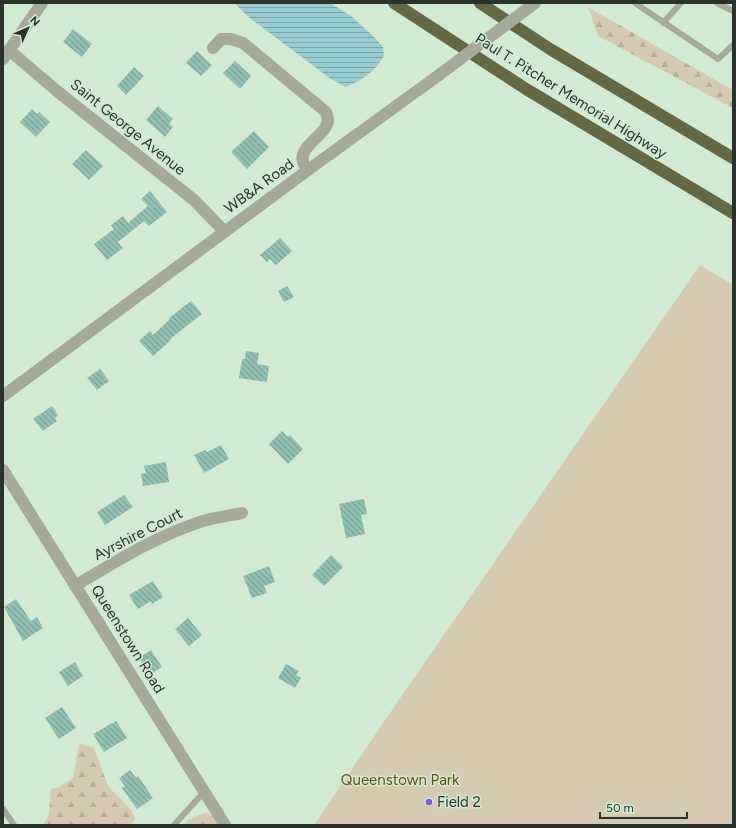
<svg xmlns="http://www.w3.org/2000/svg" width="736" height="828" viewBox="0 0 736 828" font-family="Figtree,sans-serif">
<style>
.forest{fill:url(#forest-firs)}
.park{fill:#d6cbb1}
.water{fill:url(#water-rules)}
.building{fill:url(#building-back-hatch)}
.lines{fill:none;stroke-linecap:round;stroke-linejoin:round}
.service{stroke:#a6aa98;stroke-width:6}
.minor{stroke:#a6aa98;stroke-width:12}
.tertiary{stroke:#a6aa98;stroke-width:12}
.motorway{stroke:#626943;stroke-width:12}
.tertiary-bridge{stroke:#a6aa98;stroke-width:12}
.poi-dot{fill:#7e5ed9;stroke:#d1ebd2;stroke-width:1.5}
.labels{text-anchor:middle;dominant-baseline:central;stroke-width:3;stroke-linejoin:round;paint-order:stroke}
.street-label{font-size:15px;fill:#2a332a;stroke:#d1ebd2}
.park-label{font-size:15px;fill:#68500a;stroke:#d1ebd2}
.poi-label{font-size:15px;fill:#2a332a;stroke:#d1ebd2;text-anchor:start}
</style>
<defs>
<pattern id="forest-firs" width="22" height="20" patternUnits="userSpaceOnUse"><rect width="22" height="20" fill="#d6cbb1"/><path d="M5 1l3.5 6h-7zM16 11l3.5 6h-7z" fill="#b8af98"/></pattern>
<pattern id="water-rules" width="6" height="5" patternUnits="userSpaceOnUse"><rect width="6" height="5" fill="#96ccd2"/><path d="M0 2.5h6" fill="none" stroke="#7ba6ab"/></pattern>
<pattern id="building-back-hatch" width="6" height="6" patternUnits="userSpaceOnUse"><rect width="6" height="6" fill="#8fc1b3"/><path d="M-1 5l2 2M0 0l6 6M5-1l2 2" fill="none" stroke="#759d92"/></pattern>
</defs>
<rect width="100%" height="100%" fill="#d1ebd2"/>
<!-- forest -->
<g class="forest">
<polygon points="588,7 733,90 733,108 598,36"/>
<polygon points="79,743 94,748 108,786 132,811 135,819 131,825 43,825 49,814 51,789 59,787 73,778"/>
<polygon points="206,812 218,820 221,825 183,825 188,820"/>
</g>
<!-- park -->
<polygon class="park" points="700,265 733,285 733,825 314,825 387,717"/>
<!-- water -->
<path class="water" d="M234 3H330L351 16 373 36 383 47 384 56C373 73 365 78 346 87L331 79 251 19Z"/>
<!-- building -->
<g class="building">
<polygon points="73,29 92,44 82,57 63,42"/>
<polygon points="197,51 212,65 201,76 186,63"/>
<polygon points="235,61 251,76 240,89 223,73"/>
<polygon points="134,67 144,76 126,95 117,86"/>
<polygon points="158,106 173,119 169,124 173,127 165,137 146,120"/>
<polygon points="32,109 37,114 39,112 50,122 36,137 20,122"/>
<polygon points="254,131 269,147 247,169 231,152"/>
<polygon points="86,150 103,166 89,180 72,164"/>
<polygon points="150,191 167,212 149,226 144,221 118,242 123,248 107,260 94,244 114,229 111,225 123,216 128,223 148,206 141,199"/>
<polygon points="280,238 292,251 276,265 270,259 267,262 260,255"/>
<polygon points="287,286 294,297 284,302 278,291"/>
<polygon points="191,301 202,314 170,339 171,340 153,356 139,341 150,331 153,335 170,319 169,318"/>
<polygon points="246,351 259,353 257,364 269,366 267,382 239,378 242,359 245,359"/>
<polygon points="100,369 109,381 97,390 87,378"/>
<polygon points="52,406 58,415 55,418 57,421 43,431 33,419"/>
<polygon points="282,431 288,437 290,435 303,449 288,464 269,444"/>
<polygon points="221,445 229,459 204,473 194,455 205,450 207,452"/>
<polygon points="166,462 169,482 143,486 141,474 146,473 144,466"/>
<polygon points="124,495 133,507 105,525 97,512"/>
<polygon points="364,499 367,514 361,515 365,534 346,538 339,504"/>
<polygon points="331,555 343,567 324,586 312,575"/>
<polygon points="269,566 275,582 264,586 267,593 252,598 243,576"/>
<polygon points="153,581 163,597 152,604 151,601 138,609 129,595"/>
<polygon points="16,599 31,621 37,617 43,628 23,641 4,607"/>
<polygon points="188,618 202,635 189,646 175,629"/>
<polygon points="151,650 162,667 149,675 139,658"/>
<polygon points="75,662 83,676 68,686 59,672"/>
<polygon points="286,664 299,671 296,675 301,678 295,688 278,678"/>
<polygon points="62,707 76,728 59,739 45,718"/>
<polygon points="116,721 127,738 104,752 93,734"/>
<polygon points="130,770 136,778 138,776 153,798 137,809 122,788 125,786 119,778"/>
</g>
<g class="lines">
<!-- service -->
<g class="service">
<polyline points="635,3 718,59 733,45"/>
<polyline points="717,3 733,11"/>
<polyline points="663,23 681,3"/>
<polyline points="3,809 14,825"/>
<polyline points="174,825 204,792"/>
</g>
<!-- minor -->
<g class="minor">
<path d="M213 48 221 39H231L243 43 326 112C327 115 328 118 328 121 326 135 298 147 303 162 303 164 306 167 308 170"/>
<polyline points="9,50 57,91 194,200 224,231"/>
<polyline points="3,59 42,3"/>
<polyline points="3,470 225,825"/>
<path d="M75 586C115 562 153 538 197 523 211 518 227 516 242 513"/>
</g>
<!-- tertiary -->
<polyline class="tertiary" points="3,396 308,170 439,75"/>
<!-- motorway -->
<g class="motorway">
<polyline points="394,3 526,89 733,213"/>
<polyline points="480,3 550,49 733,158"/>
</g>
<!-- tertiary-bridge -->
<polyline class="tertiary-bridge" points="439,75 535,3"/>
</g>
<!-- markers -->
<circle class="poi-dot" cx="429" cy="802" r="4"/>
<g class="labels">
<!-- street labels -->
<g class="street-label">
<text transform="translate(571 96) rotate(32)">Paul T. Pitcher Memorial Highway</text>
<text transform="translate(128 127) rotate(39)">Saint George Avenue</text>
<text transform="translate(259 186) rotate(-36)">WB&amp;A Road</text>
<text transform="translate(138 534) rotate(-27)">Ayrshire Court</text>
<text transform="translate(128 639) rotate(58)">Queenstown Road</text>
</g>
<!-- park labels -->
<g class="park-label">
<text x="400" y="780">Queenstown Park</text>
</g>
<!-- poi labels -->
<g class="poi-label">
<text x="437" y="802">Field 2</text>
</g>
</g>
<!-- border -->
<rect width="736" height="828" fill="none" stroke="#2a332a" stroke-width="8"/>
<!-- north arrow -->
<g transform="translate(28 28) rotate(45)" stroke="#d1ebd2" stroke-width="3" paint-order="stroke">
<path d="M0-3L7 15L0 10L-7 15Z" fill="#2a332a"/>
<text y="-6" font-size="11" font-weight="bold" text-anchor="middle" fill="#2a332a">N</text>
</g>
<!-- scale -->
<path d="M600 812v6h87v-6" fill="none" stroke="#2a332a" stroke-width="2"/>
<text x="606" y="812" font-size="12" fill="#2a332a" stroke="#d1ebd2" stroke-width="3" paint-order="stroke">50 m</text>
</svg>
